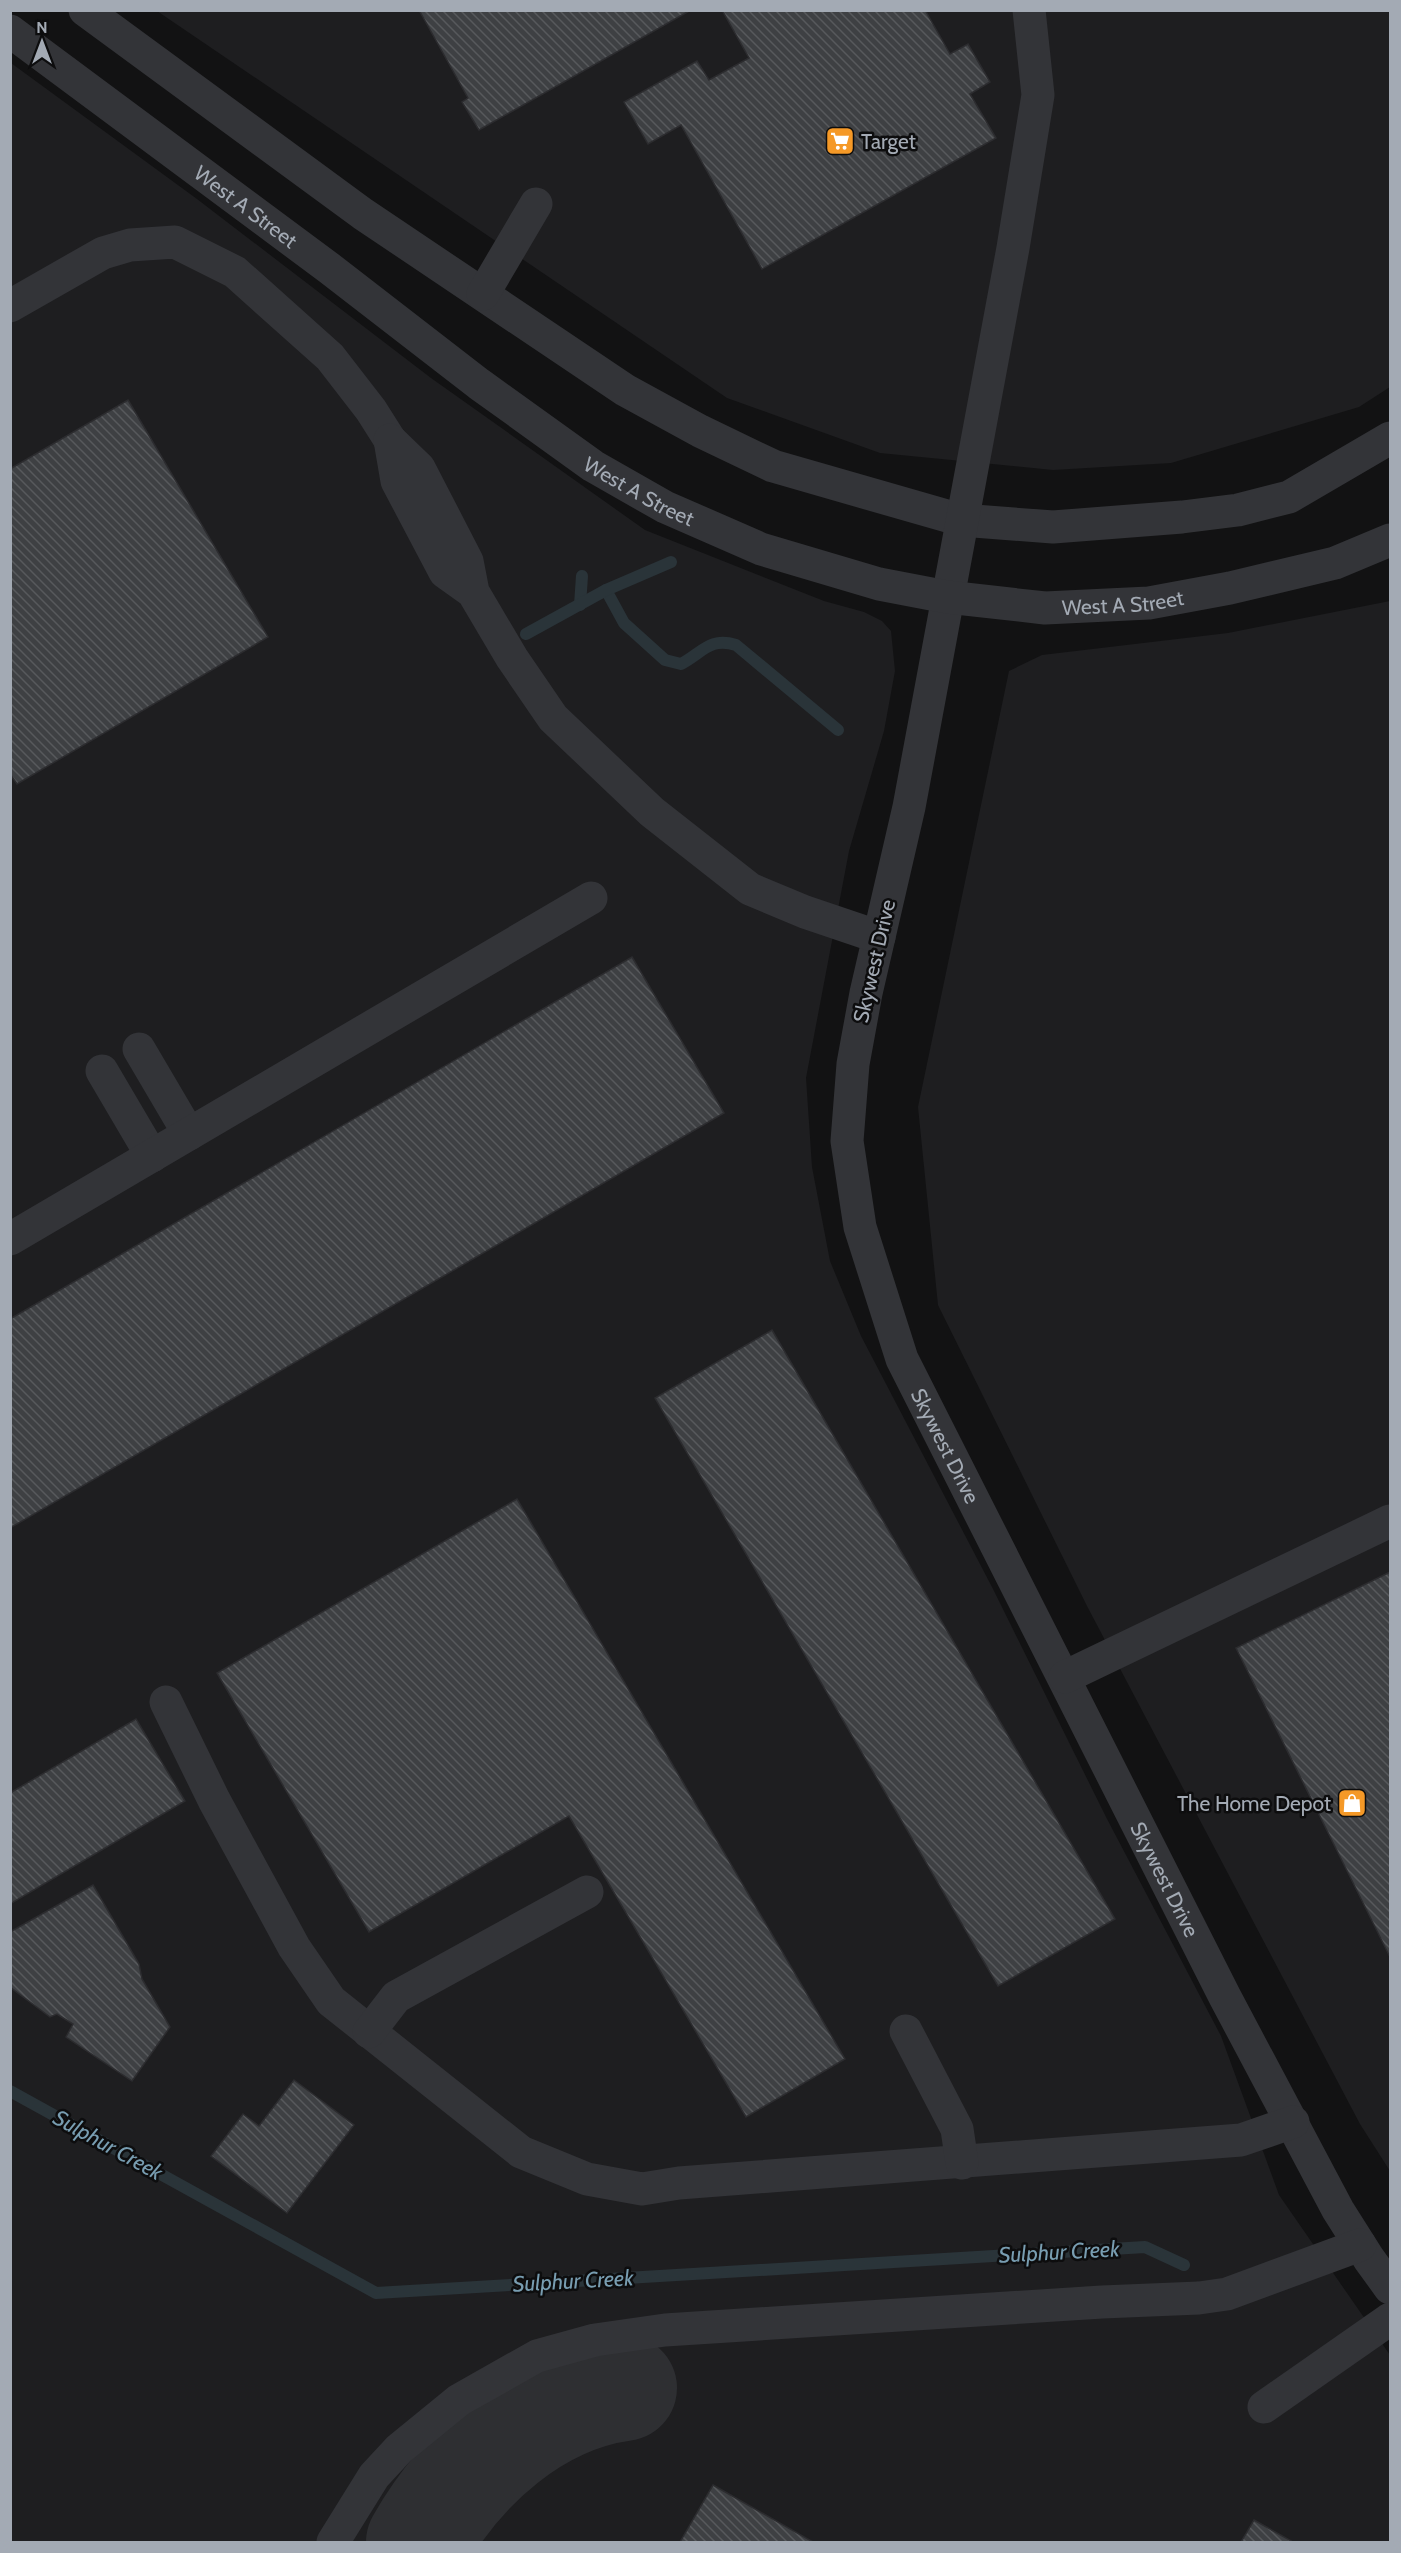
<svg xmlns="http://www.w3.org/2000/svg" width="1401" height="2553" viewBox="0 0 1401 2553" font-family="Cabin,sans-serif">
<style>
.built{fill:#1e1e20}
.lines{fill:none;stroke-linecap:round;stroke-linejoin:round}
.stream{stroke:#2a3439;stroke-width:12}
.taxiway{stroke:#2e2f32;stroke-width:106}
.building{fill:url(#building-back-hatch);stroke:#2c2c2f;stroke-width:1.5}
.minor{stroke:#333438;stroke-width:33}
.labels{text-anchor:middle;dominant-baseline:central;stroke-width:5;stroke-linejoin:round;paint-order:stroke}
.poi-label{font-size:21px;fill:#a3aab4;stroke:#0d0d0e;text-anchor:start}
.street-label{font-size:21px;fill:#a3aab4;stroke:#0d0d0e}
.water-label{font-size:22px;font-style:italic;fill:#789db1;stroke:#0d0d0e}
</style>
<defs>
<pattern id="building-back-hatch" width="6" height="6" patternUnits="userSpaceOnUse" patternTransform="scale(1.5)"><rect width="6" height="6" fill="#3e4043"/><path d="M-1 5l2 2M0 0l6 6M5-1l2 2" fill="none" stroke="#57595c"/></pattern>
</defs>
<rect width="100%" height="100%" fill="#121213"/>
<!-- built -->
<g class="built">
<polygon points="157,11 1390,11 1390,387 1359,407 1171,463 1053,470 880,453 727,398"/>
<polygon points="11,63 197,199 431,378 645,530 824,601 864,612 882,621 891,631 895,671 884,731 849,851 806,1078 812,1167 830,1261 861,1336 993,1589 1106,1817 1221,2036 1279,2195 1390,2355 1390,2542 11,2542"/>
<polygon points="1390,601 1390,2171 1360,2124 1087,1606 938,1305 918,1107 1009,671 1042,655 1228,633"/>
</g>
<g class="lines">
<!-- stream -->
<g class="stream">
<path d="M606 590 624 623 665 660 681 664C703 652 710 637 736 645L838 730"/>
<polyline points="580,605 582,576"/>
<polyline points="526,634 606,590 671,562"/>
<polyline points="10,2091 376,2293 1145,2247 1184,2265"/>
</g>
<!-- taxiway -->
<path class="taxiway" d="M419 2542C462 2467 536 2400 624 2388"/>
</g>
<!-- building -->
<g class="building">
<polygon points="419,10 691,10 479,130 462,102 468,98"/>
<polygon points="722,10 925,10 950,54 968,44 990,82 970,94 996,138 762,269 681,125 648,144 624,102 697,61 709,80 749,58"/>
<polygon points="128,400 268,637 17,784 10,774 10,469"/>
<polygon points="632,957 724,1113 10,1528 10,1319"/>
<polygon points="772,1330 1115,1919 998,1986 655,1398"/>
<polygon points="517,1499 845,2059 746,2117 569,1816 369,1932 217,1673"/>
<polygon points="1390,1572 1390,1957 1236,1648"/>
<polygon points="136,1719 185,1801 10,1904 10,1793"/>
<polygon points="93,1885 139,1964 142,1979 170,2027 132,2081 66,2037 73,2024 57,2014 50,2017 10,1987 10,1932"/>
<polygon points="294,2080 354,2125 287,2213 211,2156 243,2114 259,2126"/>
<polygon points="713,2485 813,2542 680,2542"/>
<polygon points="1254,2520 1293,2542 1241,2542"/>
</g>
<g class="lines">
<!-- minor -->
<g class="minor">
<polyline points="85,10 363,214 625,390 700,431 773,466 961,520 1053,527 1182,517 1238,510 1289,497 1390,438"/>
<path id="s1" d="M1029 10 1038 95 1013 248 909 807 866 993 853 1064 847 1141 860 1227 902 1359 1225 1997 1338 2210 1369 2259 1390 2288"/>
<path id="s2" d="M10 31 329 268 479 384 593 466 665 507 761 549 879 584 947 597 1045 608 1149 603 1230 588 1335 563 1390 540"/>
<polyline points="483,294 536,204"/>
<polyline points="10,306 103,253 130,245 175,242 235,272 330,357 371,410 390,440"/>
<polyline points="473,592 445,572 397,481 390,440 419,468 467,561 473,592 512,658 553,718 652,812 750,889 805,912 879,937"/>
<polyline points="139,1049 189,1134"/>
<polyline points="102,1071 152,1156"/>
<polyline points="10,1239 591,898"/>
<polyline points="1065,1677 1390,1521"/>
<polyline points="166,1702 214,1800 294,1947 331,2001 521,2152 587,2179 642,2189 679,2183 1241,2140 1293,2122"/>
<polyline points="906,2031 957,2129 962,2163"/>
<polyline points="369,2032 396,1997 587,1892"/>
<polyline points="1264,2407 1390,2319"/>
<polyline points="333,2542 374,2476 399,2449 459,2400 537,2356 595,2340 665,2330 1102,2302 1199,2298 1227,2294 1360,2245"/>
</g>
</g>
<!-- icons -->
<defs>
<g id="supermarket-square" transform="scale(1.5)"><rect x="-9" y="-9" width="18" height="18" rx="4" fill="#f59927" stroke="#0d0d0e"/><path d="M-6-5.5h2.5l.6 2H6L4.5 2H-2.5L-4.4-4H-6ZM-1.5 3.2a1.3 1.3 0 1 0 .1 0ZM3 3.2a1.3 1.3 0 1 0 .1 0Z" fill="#fff"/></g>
<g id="shop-square" transform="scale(1.5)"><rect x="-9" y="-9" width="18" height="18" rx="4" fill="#f59927" stroke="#0d0d0e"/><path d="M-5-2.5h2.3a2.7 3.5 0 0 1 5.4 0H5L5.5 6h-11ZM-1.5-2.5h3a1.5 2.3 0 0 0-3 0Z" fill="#fff"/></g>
</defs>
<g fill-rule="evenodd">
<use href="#supermarket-square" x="840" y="141"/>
<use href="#shop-square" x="1352" y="1803"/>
</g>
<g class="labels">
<!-- poi labels -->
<g class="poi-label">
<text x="861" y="141">Target</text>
<text x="1331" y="1803" text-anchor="end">The Home Depot</text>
</g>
<!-- street labels -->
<g class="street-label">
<text stroke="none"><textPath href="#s2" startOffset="294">West A Street</textPath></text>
<text stroke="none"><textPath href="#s2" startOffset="780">West A Street</textPath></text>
<text stroke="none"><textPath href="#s2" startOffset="1284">West A Street</textPath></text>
<text transform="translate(874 961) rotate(-77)">Skywest Drive</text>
<text stroke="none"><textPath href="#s1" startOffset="1472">Skywest Drive</textPath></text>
<text stroke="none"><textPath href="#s1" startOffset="1958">Skywest Drive</textPath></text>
</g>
<!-- water labels -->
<g class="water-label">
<text transform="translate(108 2145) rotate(29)">Sulphur Creek</text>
<text transform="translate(1059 2252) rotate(-3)">Sulphur Creek</text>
<text transform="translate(573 2281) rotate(-3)">Sulphur Creek</text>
</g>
</g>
<!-- border -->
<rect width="1401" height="2553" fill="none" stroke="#a3aab4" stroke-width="24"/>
<!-- north arrow -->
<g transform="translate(42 42)" stroke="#0d0d0e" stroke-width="4.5" paint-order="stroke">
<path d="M0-4.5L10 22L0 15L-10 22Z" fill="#a3aab4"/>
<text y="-9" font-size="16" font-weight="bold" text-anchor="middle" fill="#a3aab4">N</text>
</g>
</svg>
